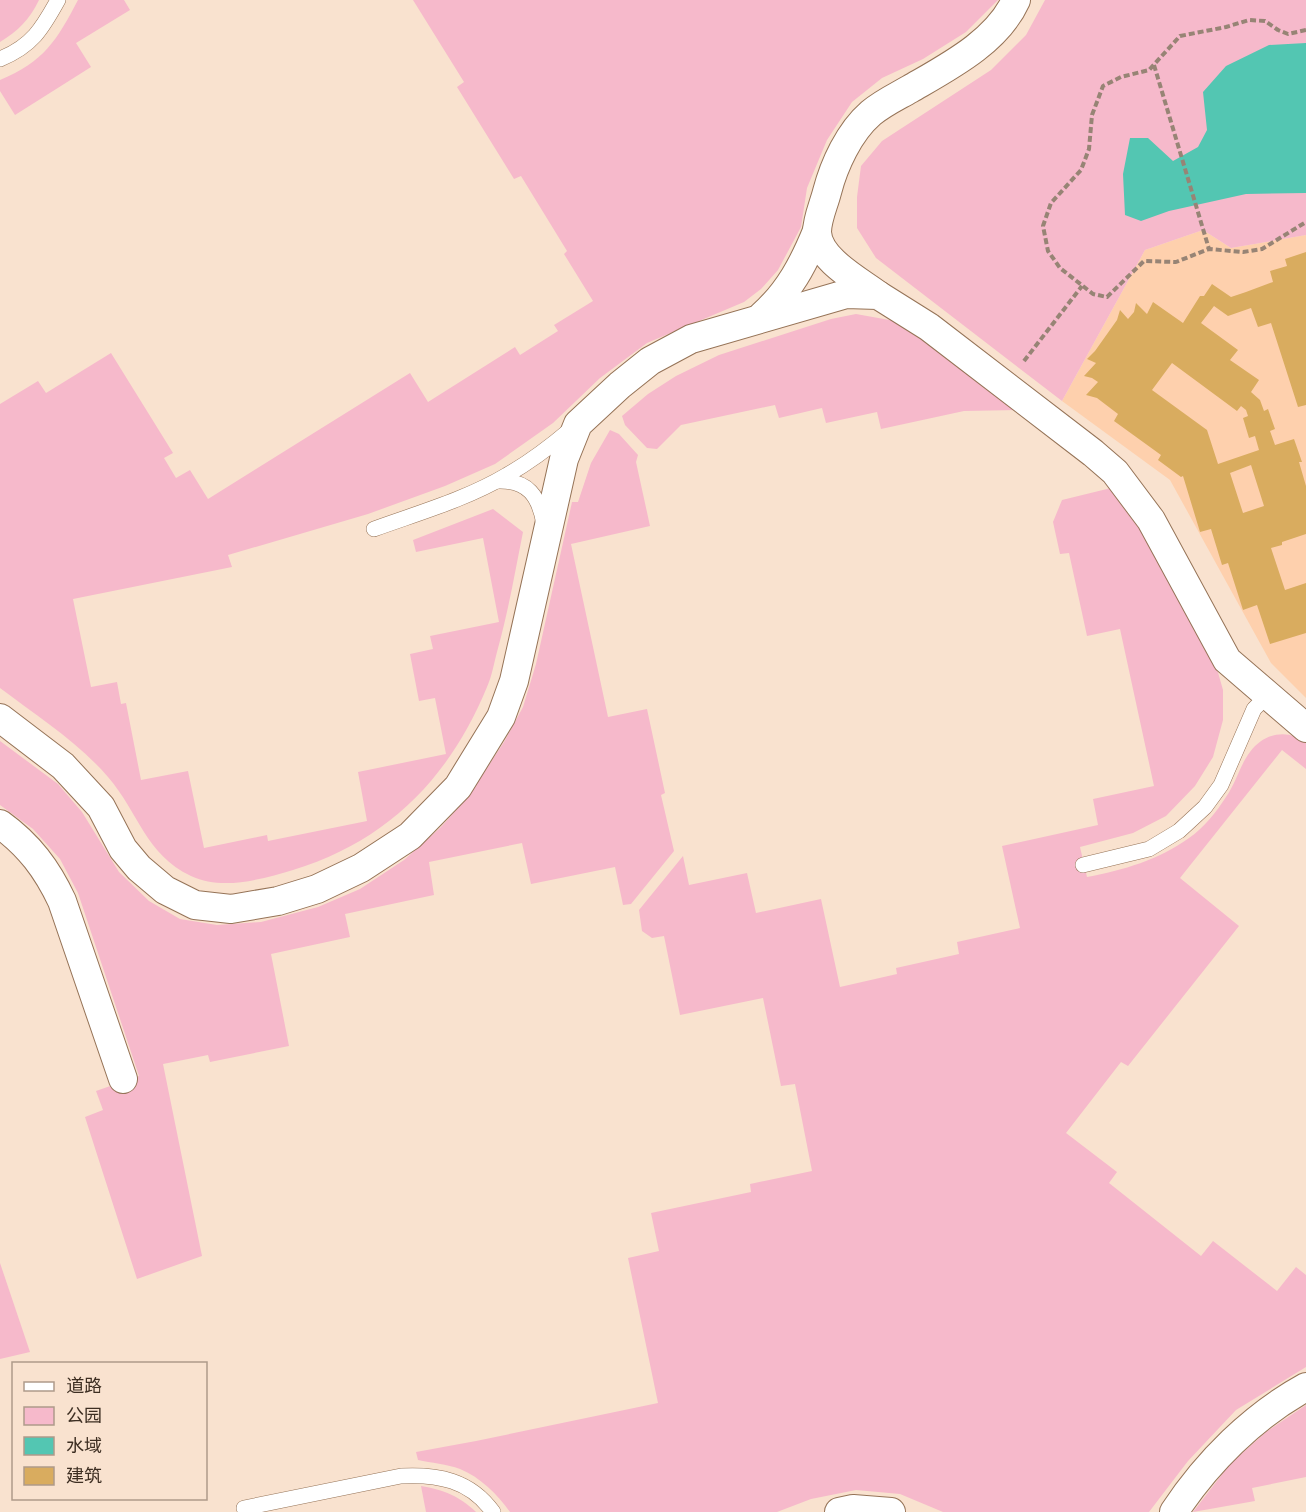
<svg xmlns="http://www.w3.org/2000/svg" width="1306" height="1512" viewBox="0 0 1306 1512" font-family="Raleway,'Noto Sans SC',sans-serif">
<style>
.built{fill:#fed0ad}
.green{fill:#f6b9cb}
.water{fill:#53c6b2}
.building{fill:#d9ac5f;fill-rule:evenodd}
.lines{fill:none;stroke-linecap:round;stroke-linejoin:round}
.lane-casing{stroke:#957357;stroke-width:16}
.street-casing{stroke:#957357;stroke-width:30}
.path{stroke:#978475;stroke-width:4;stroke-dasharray:6 3;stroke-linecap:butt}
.lane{stroke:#fff;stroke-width:15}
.street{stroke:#fff;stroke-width:28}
</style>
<rect width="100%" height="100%" fill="#f9e2cf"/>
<!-- built -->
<polygon class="built" points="1203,230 1231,248 1306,235 1306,698 1271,663 1170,480 1062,401 1145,250"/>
<!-- green -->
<g class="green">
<path d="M0 0H39C30 19 18 31 0 42Z"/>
<path d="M78 0H124L130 10 76 43 91 67 15 115 0 91V80C44 62 57 40 78 0Z"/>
<path d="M413 0H998L966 32 923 59 882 78 852 102 827 140 807 188 801 227 778 270 761 289 744 302 647 343 600 378 553 423 495 464 445 486 368 514 228 555 232 567 73 599 91 687 117 682 121 704 126 703 141 780 188 771 204 848 267 835 268 841 367 821 358 772 446 754 435 698 419 701 410 654 433 649 430 636 499 622 483 538 416 552 413 540 493 509 523 532C515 572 508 613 497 652 494 663 492 676 487 687 450 777 388 841 293 870 262 879 223 891 191 876 145 854 139 813 108 777 78 742 37 716 0 688V404L38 381 46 393 111 353 173 453 164 458 176 478 190 470 208 499 410 373 428 402 515 347 520 355 558 331 554 325 593 301 564 254 567 251 521 176 514 179 457 87 464 82Z"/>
<polygon points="1045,0 1306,0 1306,235 1231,248 1203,230 1145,250 1062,401 876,258 857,228 857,197 861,166 882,141 991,70 1026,35"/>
<polygon points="856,314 895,321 918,330 1019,410 964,411 881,429 877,412 826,423 822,408 779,418 775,405 681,425 657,449 647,448 625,425 622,416 648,394 676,376 719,355 831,319"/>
<polygon points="610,430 619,434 638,455 636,462 650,526 571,544 608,717 647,709 665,793 661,795 674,851 631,904 623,905 615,867 531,884 522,843 429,862 434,895 345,914 350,937 271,954 289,1046 210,1062 208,1055 163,1064 202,1256 137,1279 85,1117 103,1110 96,1091 139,1076 78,893 60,859 33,829 0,805 0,741 58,784 82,812 119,872 149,901 180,919 217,925 261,922 318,907 360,889 404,860 440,828 468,797 504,742 523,707 536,664 572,502 578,502 591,463"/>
<path d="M1111 488 1131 513 1215 662 1223 690V720L1213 757 1195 786 1166 816 1133 833 1080 847 1087 877C1124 870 1158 860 1189 838 1204 828 1217 811 1226 797 1236 783 1240 765 1250 752 1264 733 1288 728 1306 743V769L1282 750 1180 878 1239 926 1128 1066 1121 1062 1066 1133 1117 1172 1109 1183 1201 1256 1213 1241 1277 1291 1296 1267 1306 1275V1367L1236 1410 1188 1461 1149 1512H943L900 1494 856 1490 811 1499 777 1512H510C497 1494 480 1477 460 1469 447 1464 431 1463 418 1460L416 1452 476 1441 658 1403 628 1258 659 1251 651 1213 751 1192 750 1184 812 1171 795 1084 781 1086 763 998 680 1015 664 936 652 938 642 931 639 910 683 856 689 885 747 873 756 913 821 899 840 987 897 974 896 968 959 954 957 942 1020 928 1002 846 1098 825 1093 799 1154 786 1120 629 1087 636 1069 553 1060 554 1053 522 1062 500Z"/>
<polygon points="0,1263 30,1352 0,1359"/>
<polygon points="1306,1405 1306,1477 1252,1488 1255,1501 1193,1512 1230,1464 1266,1432"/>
<path d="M421 1486C444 1490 459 1496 476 1512H426Z"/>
</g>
<!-- water -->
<polygon class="water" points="1306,43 1306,193 1246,194 1169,211 1141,221 1125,215 1123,174 1130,138 1148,138 1173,161 1198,147 1207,130 1203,92 1226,66 1269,45"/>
<!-- building -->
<path class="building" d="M1306 252V405L1298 407 1271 323 1258 327 1251 308 1228 316 1214 306 1201 323 1238 350 1230 360 1259 380 1251 392 1260 400 1264 411 1268 409 1275 429 1270 431 1275 445 1294 439 1302 462H1299L1306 486V534L1282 542V545L1271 548 1285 590 1306 583V633L1270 644 1257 605 1243 610 1228 563 1222 565 1211 529 1200 532 1183 476 1181 477 1158 460 1161 455 1114 421 1118 414 1097 398 1086 395 1098 382 1092 378 1084 376 1096 363 1087 359 1095 351 1117 320 1120 310 1128 319 1134 312 1136 303 1147 314 1153 302 1183 323 1200 296H1204L1212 284 1231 297 1246 292 1273 282 1270 271 1287 266 1285 259ZM1172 363 1237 411 1241 406 1246 410 1248 416 1243 418 1249 438 1255 436 1259 450 1218 464 1207 430 1152 390ZM1251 465 1264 506 1243 513 1230 473Z"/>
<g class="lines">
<!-- lane casing -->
<g class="lane-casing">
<g id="lane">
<path d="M0 59C32 46 42 29 58 0"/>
<path d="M498 481C528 480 539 496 544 524"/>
<path d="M374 529C418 513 467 499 507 475 530 462 551 446 571 429"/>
<polyline points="1083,865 1149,849 1179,831 1205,807 1221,785 1254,709 1268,695"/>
<path d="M244 1508 401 1476C438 1474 470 1480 493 1512"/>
</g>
</g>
<!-- street casing -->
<g class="street-casing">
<g id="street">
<path d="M878 295C858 280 818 259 817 232 817 219 824 204 827 192 834 165 849 132 871 113 883 103 896 97 910 89 948 67 997 42 1016 0"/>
<path d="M762 316C789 292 804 263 817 231"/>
<polyline points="0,718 63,766 101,807 123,849 139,868 165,890 195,905 231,909 278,901 317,889 361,868 410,836 458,787 501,717 514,681 564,459 578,424 620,385 650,361 691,339 846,294 878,295 929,327 1093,453 1115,472 1151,520 1227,660 1306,728"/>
<path d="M0 824C29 845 47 869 62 901L123 1079"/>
<polyline points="839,1512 853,1509 891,1512"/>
<path d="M1174 1512C1207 1462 1253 1416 1306 1387"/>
</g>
</g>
<!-- path -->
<g class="path">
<polyline points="1306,30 1288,34 1278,30 1265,21 1249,20 1226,27 1180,36 1149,70 1121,77 1103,86 1092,115 1089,149 1081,170 1051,203 1043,226 1048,251 1060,268 1093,294 1107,297 1144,261 1176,262 1209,249 1243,252 1262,249 1306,222"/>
<polyline points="1154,65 1209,249"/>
<polyline points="1024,361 1082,286"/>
</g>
<!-- lane -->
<use href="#lane" class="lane"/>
<!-- street -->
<use href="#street" class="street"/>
</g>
<!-- legend -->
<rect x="12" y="1362" width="195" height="138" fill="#f9e2cf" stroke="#ae9a8a" stroke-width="1.5"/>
<rect x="24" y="1382" width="30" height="9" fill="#ffffff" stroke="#ae9a8a" stroke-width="1.5"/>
<text x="66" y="1392" font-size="18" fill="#3d2e22">道路</text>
<rect x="24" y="1407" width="30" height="18" fill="#f6b9cb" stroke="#ae9a8a" stroke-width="1.5"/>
<text x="66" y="1422" font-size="18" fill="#3d2e22">公园</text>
<rect x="24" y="1437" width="30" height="18" fill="#53c6b2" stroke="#ae9a8a" stroke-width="1.5"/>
<text x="66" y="1452" font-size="18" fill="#3d2e22">水域</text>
<rect x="24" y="1467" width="30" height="18" fill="#d9ac5f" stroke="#ae9a8a" stroke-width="1.5"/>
<text x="66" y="1482" font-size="18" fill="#3d2e22">建筑</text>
</svg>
